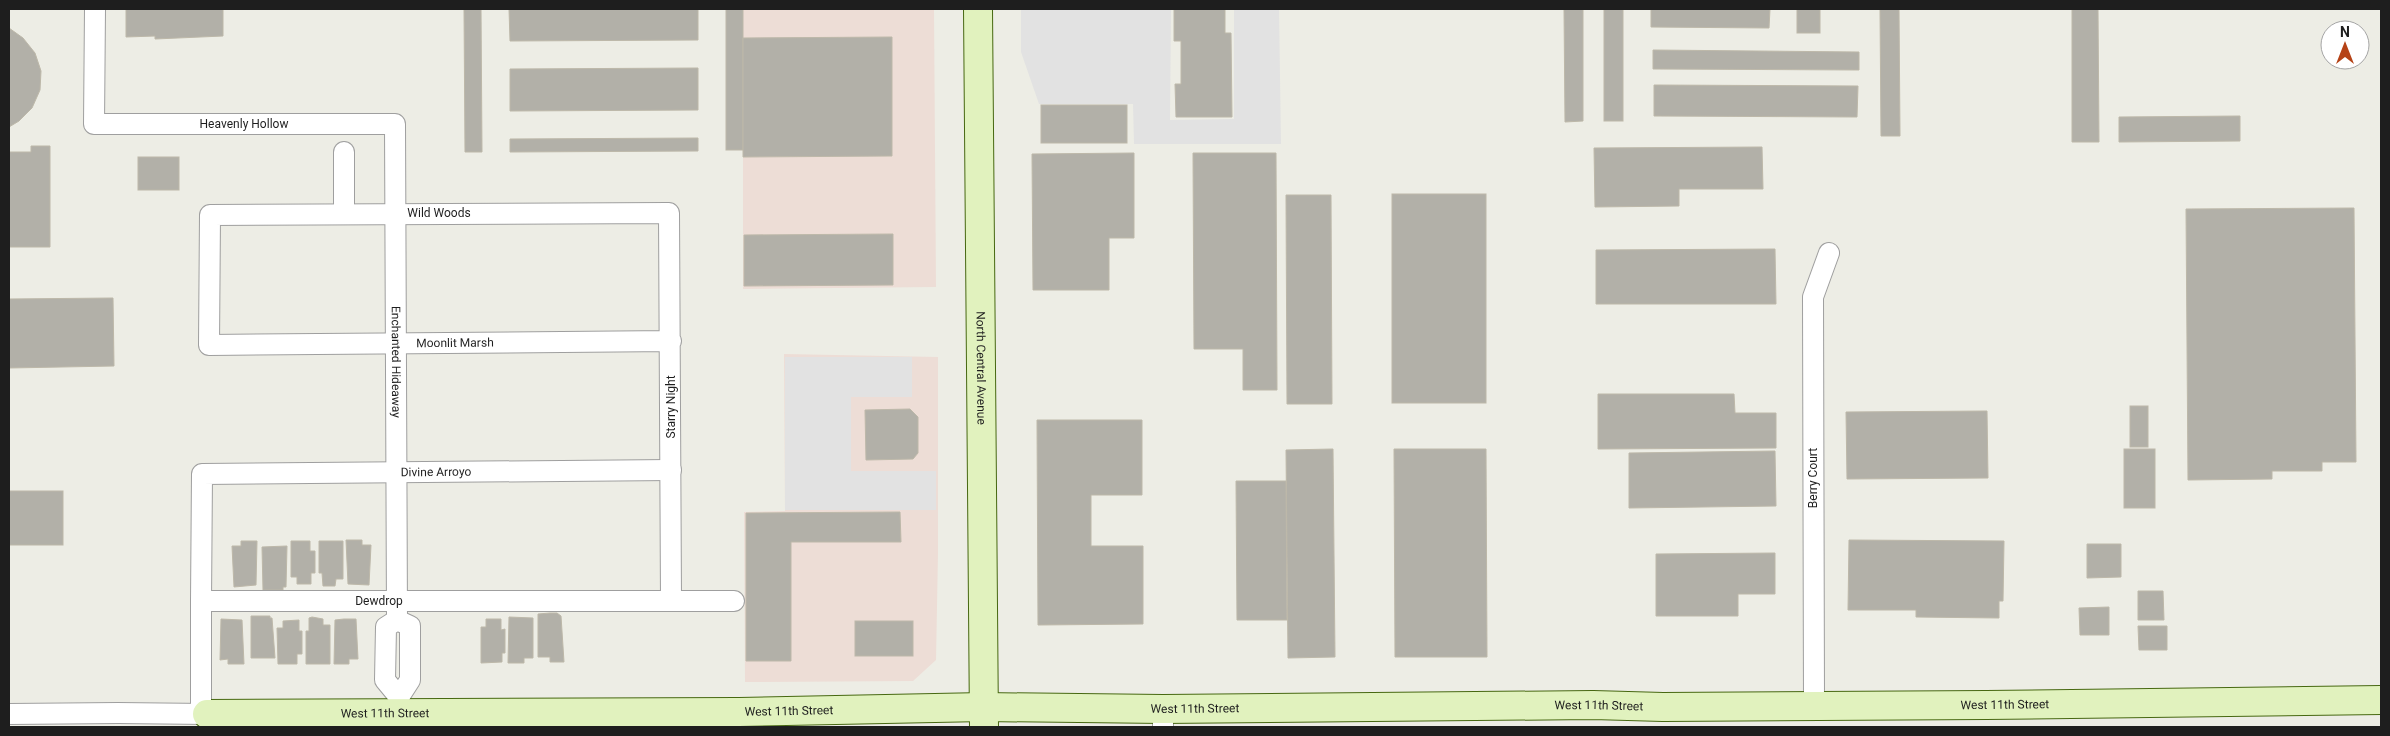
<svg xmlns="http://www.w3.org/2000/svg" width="2390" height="736" viewBox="0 0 2390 736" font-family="Roboto,sans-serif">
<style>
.commercial{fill:#edddd6}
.parking{fill:#e2e2e2}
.building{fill:#b2b0a8;stroke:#bdb8a9}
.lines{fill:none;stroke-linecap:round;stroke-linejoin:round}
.street-casing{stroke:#9f9f9f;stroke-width:22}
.secondary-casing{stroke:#476811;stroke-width:30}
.street{stroke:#fff;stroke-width:20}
.secondary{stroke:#e1f2be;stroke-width:28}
.labels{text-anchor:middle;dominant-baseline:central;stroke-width:4;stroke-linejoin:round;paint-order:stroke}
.street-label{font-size:12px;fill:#1e1e1e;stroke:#fff}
</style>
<rect width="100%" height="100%" fill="#edede5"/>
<!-- commercial -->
<g class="commercial">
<polygon points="743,9 934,9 936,287 743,289"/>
<polygon points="784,354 938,357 938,553 936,660 913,681 745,682 744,512 785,511"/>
</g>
<!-- parking -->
<g class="parking">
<polygon points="1021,9 1171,9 1170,120 1234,119 1234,9 1279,9 1281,144 1134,144 1133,104 1039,104 1021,52"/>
<polygon points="785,357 912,357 912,397 851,397 851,471 936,471 936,510 785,510"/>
</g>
<!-- building -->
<g class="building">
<polygon points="126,9 223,9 223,36 155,39 155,36 126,37"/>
<polygon points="464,9 481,9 482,152 465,152"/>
<polygon points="509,9 698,9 698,40 510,41"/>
<rect x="726" y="9" width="17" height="141"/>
<polygon points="1174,9 1225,9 1225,33 1231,33 1232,117 1176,117 1175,84 1181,84 1181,41 1174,41"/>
<polygon points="1564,9 1583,9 1583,121 1565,122"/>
<rect x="1604" y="9" width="19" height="112"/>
<polygon points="1651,9 1770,9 1769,28 1651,27"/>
<rect x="1797" y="9" width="23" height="24"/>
<polygon points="1880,9 1899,9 1900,136 1881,136"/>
<polygon points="2072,9 2098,9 2099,142 2072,142"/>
<polygon points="9,28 23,38 35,53 41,71 40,90 32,108 19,121 9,127"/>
<polygon points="892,37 892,156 743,157 743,38"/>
<polygon points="1653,50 1859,52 1859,70 1653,69"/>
<polygon points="698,68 698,110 510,111 510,69"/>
<polygon points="1654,85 1858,86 1857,117 1654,116"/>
<rect x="1041" y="105" width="86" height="38"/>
<polygon points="2240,116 2240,141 2119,142 2119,117"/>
<polygon points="698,138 698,151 510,152 510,139"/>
<polygon points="31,146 50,146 50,247 9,247 9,152 31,152"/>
<polygon points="1762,147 1763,189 1679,189 1679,206 1595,207 1594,148"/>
<polygon points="1134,153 1134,238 1109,238 1109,290 1033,290 1032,154"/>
<polygon points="1193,153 1276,153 1277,390 1243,390 1243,349 1194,349"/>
<rect x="138" y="157" width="41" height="33"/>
<rect x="1392" y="194" width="94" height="209"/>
<polygon points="1286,195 1331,195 1332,404 1287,404"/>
<polygon points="2354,208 2356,462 2322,462 2322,471 2272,471 2272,479 2188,480 2186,209"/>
<polygon points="893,234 893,285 744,286 744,235"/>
<polygon points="1775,249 1776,304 1596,304 1596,250"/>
<polygon points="113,298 114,366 9,368 9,299"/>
<polygon points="1598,394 1734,394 1735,413 1776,413 1776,448 1598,449"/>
<rect x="2130" y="406" width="18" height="41"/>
<polygon points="910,409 918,417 918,453 913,459 866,460 865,410"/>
<polygon points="1987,411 1988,478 1847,479 1846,412"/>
<polygon points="1037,420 1142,420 1142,495 1091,495 1091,546 1143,546 1143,624 1038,625"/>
<polygon points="1333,449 1335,657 1288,658 1286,450"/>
<polygon points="1394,449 1486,449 1487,657 1395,657"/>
<rect x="2124" y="449" width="31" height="59"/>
<polygon points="1775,451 1776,506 1629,508 1629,453"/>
<polygon points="1236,481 1286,481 1287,620 1237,620"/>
<rect x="9" y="491" width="54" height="54"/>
<polygon points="900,512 901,542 791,542 791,661 746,661 746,513"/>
<polygon points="346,540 362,540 362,545 371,545 369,585 348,584"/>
<polygon points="1849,540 2004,541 2003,601 1999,601 1999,618 1916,617 1916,610 1848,610"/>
<polygon points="241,541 257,541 256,585 234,587 232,546 241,546"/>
<polygon points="291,541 310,541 310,551 315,551 315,573 311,573 311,584 297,584 297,577 291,577"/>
<polygon points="319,541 343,541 343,579 336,579 335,586 323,586 322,573 319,573"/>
<polygon points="2087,544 2121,544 2121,577 2087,578"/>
<polygon points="287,546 286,587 283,587 283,590 263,590 262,547"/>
<polygon points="1775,553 1775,594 1738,594 1738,616 1656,616 1656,554"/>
<polygon points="2138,591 2163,591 2164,620 2138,620"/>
<polygon points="2109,607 2109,635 2080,635 2079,608"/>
<polygon points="550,613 557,613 561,616 564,662 550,662 550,657 538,657 538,614"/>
<polygon points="251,616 270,616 270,618 272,618 275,658 251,658"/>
<polygon points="312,617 323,619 323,625 330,625 330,664 306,664 306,631 309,631 309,618"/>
<polygon points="509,617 533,618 533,658 524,658 524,663 508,663"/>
<polygon points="221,619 242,620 244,664 228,664 228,659 220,660"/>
<polygon points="344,619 356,619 358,659 349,659 349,664 334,664 335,620"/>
<polygon points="486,619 501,619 501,630 505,629 505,653 502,653 502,662 481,663 481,627 486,627"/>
<polygon points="299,620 299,631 302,631 302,654 297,654 297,664 278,664 277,628 283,628 283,621"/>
<rect x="855" y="621" width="58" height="35"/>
<polygon points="2138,626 2167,626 2167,650 2139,650"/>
</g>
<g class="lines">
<!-- street casing -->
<g class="street-casing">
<g id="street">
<path id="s1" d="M95 9 94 124H395L397 620"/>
<polyline points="344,213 344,152"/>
<path id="s2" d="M671 600 669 213 210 215 209 345 671 341"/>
<path id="s3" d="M201 601 202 474 671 470"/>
<polygon points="397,620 410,626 410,680 399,697 385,680 386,627"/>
<polyline points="1814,705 1813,297 1829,253"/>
<polyline points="1163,709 1163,727"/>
<polyline points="9,714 118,713 207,714"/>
<path id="s4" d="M201 714V601H734"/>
</g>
</g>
<!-- secondary casing -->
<g class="secondary-casing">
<g id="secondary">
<path id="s5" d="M978 9 984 727"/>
<path id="s6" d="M207 714 739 712 984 707 1163 709 1593 705 1663 707 1986 705 2381 700"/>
</g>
</g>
<!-- street -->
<use href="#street" class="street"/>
<!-- secondary -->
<use href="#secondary" class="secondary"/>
</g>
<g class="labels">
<!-- street labels -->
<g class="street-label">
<text stroke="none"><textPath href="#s1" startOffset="265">Heavenly Hollow</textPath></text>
<text x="439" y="213">Wild Woods</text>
<text stroke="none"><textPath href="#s2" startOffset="1222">Moonlit Marsh</textPath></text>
<text stroke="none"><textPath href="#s1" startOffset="654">Enchanted Hideaway</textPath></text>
<text stroke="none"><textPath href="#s5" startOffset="359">North Central Avenue</textPath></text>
<text transform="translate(671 407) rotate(-90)">Starry Night</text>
<text stroke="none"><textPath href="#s3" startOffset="361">Divine Arroyo</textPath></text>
<text transform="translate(1813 478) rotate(-90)">Berry Court</text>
<text stroke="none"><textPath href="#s4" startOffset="291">Dewdrop</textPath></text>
<text stroke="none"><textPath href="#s6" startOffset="1798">West 11th Street</textPath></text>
<text stroke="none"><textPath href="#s6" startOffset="1392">West 11th Street</textPath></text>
<text stroke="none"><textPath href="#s6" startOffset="988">West 11th Street</textPath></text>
<text stroke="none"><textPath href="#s6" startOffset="582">West 11th Street</textPath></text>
<text stroke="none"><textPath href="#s6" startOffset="178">West 11th Street</textPath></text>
</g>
</g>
<!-- border -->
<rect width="2390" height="736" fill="none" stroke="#1e1e1e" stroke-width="20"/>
<!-- north arrow -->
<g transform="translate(2345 45)"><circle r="24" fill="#ffffff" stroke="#a5a5a5"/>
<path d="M0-4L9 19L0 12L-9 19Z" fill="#b54216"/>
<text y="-8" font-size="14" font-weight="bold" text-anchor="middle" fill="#1e1e1e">N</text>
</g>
</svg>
